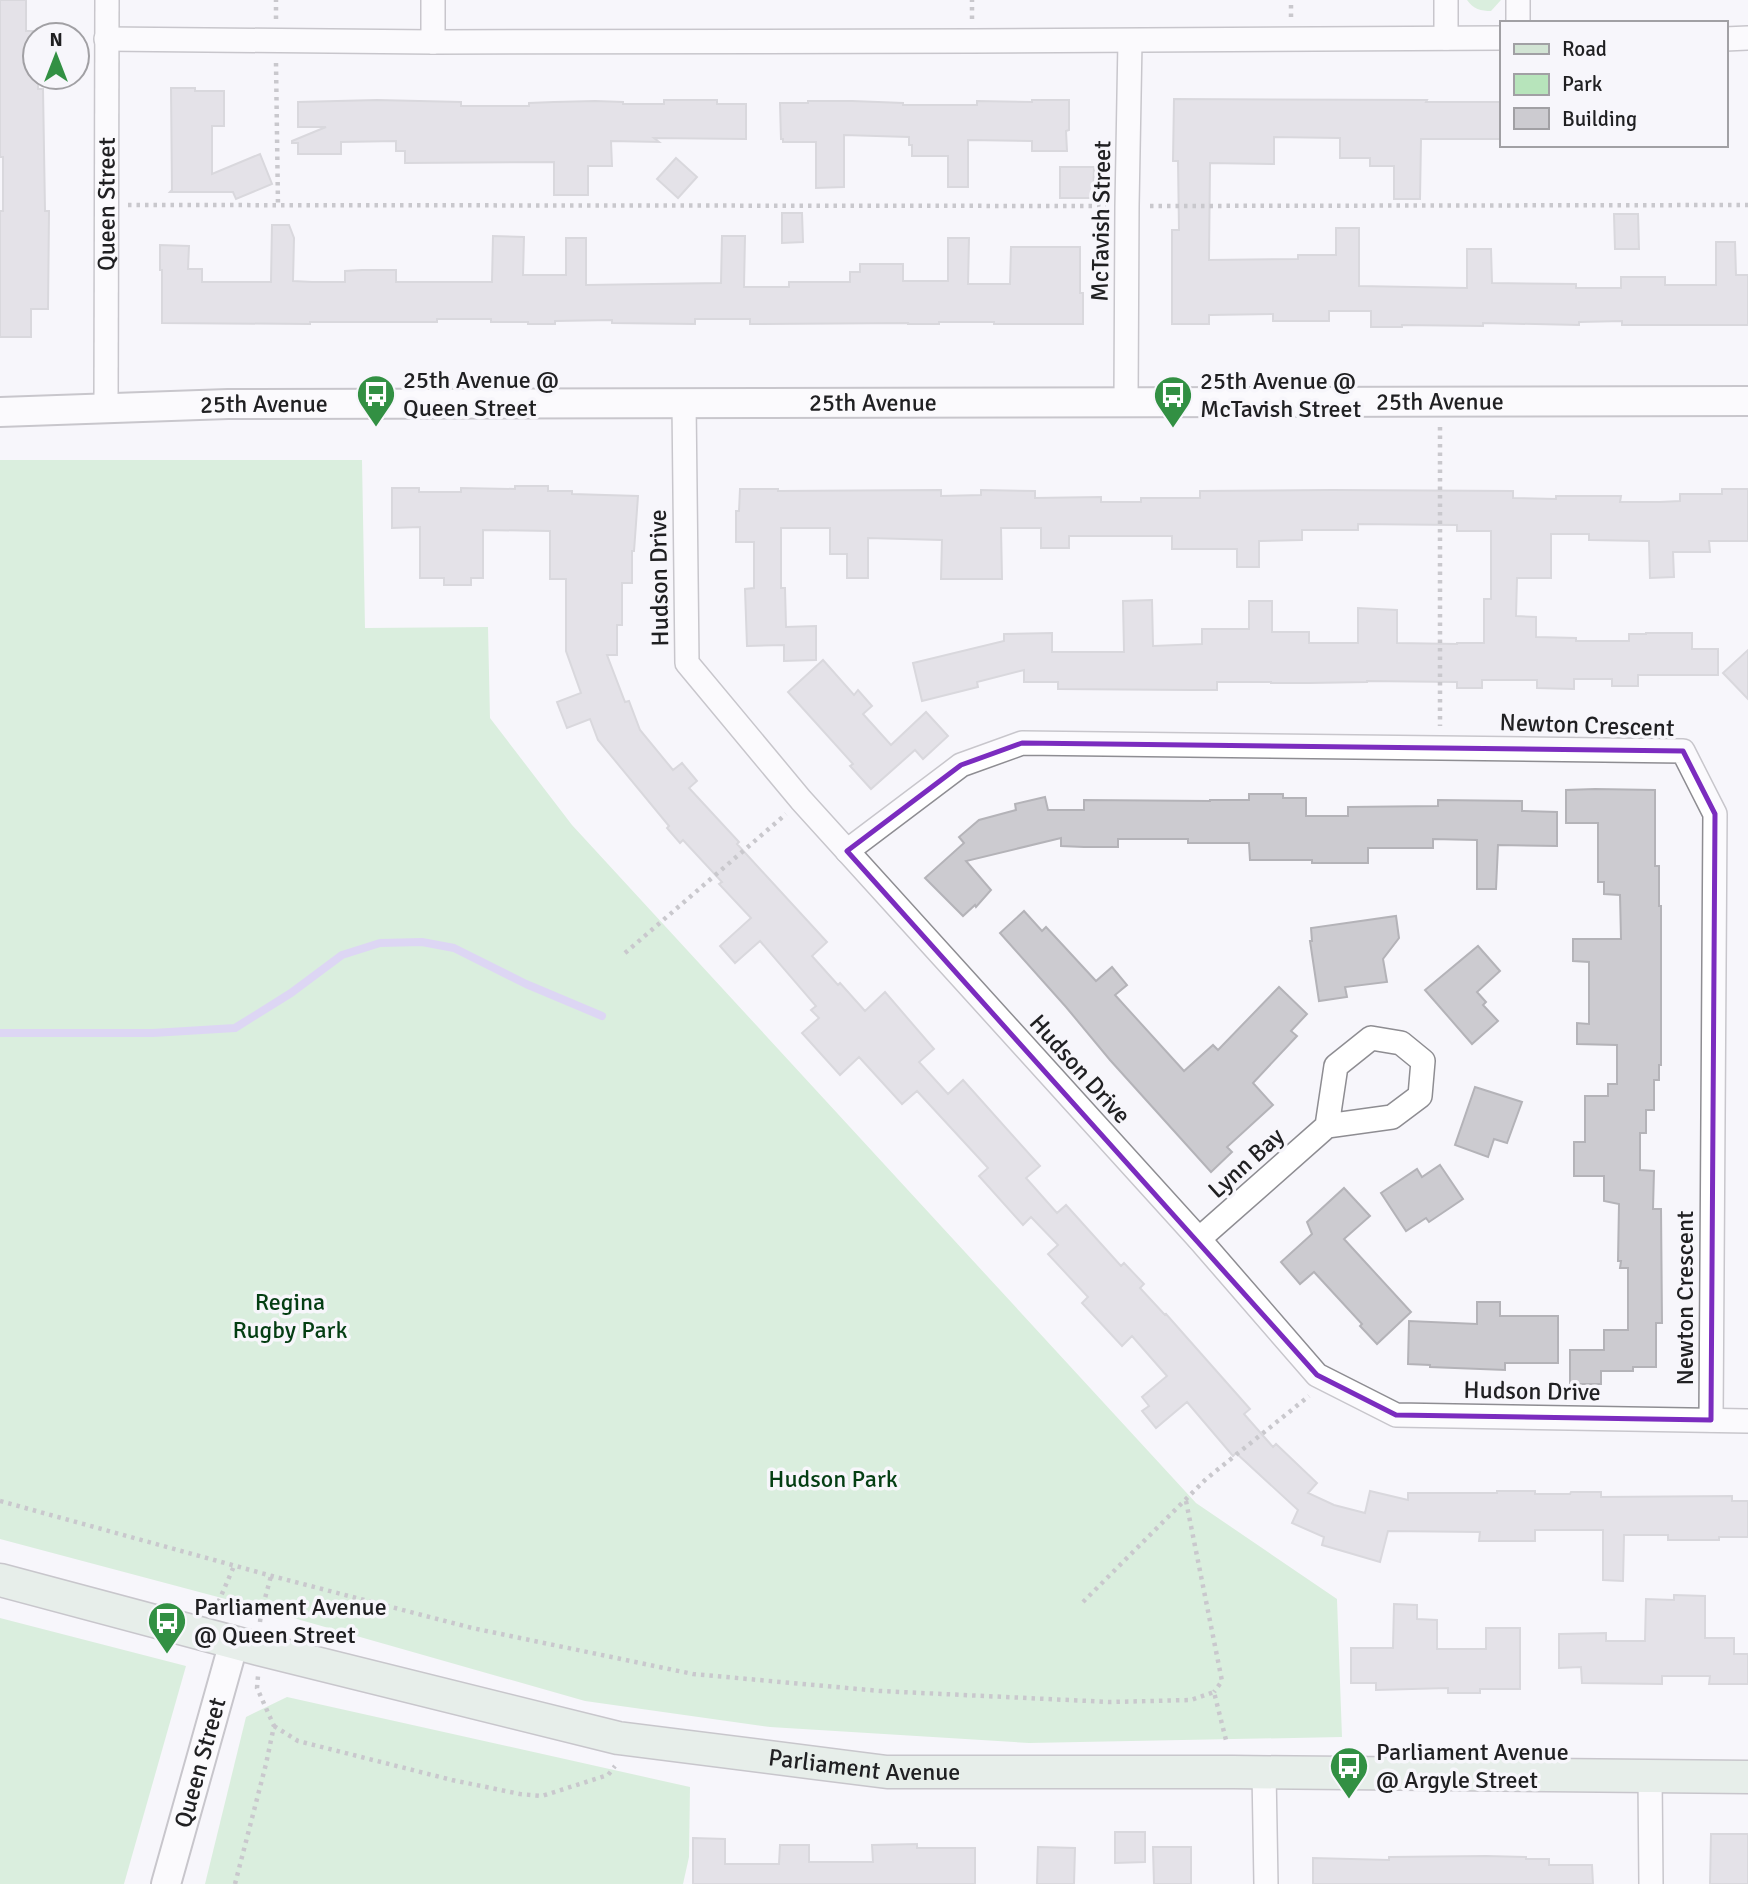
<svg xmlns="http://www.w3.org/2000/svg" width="1748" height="1884" viewBox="0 0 1748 1884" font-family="Signika,sans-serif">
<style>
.green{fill:#b7e4bb}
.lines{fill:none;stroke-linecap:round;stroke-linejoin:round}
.stream{stroke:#bdafea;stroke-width:8}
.building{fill:#cccbd0;stroke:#b4b3b8;stroke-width:2}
.minor-casing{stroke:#8e8d92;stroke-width:26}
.tertiary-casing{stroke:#8e8d92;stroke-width:32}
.secondary-casing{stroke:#8e8d92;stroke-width:35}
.path{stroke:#919195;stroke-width:4.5;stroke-dasharray:3.5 5;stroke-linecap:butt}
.minor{stroke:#fff;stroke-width:23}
.tertiary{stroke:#fff;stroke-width:28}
.secondary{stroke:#d2e4d4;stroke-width:32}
.marked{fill:none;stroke:#7b2cbf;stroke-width:5;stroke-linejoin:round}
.labels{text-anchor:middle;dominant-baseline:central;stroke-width:7;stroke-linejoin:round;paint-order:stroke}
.street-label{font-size:24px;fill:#202022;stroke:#f7f6fb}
.poi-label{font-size:24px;fill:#202022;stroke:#f7f6fb;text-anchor:start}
.park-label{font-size:24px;fill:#043e13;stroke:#f7f6fb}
</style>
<rect width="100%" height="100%" fill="#f7f6fb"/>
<!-- green -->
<g class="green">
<path d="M1467 0H1501L1491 11C1481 11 1473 9 1467 0Z"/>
<polygon points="0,460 362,460 365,628 488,627 490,718 572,825 1196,1503 1337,1599 1342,1737 1029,1743 770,1727 585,1701 248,1605 0,1539"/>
<polygon points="0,1618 186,1666 124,1884 0,1884"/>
<polygon points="287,1697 690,1787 689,1857 683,1884 205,1884 246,1717"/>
</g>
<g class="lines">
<!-- stream -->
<polyline class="stream" points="0,1033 153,1033 235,1028 291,993 342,955 380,943 422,942 454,948 526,984 602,1016"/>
</g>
<!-- building -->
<g class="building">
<polygon points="0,0 26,0 26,31 35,31 35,77 38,77 38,89 43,89 45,211 49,211 48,309 31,309 31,337 0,337 0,211 3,211 3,157 0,157"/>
<polygon points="171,88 195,88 195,91 224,91 224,126 212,126 212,174 260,154 272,184 236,199 233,192 170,192 172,190"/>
<polygon points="1174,99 1427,100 1426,102 1501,102 1501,139 1421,139 1420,199 1394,199 1394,166 1370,166 1370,158 1340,158 1340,138 1274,137 1274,164 1210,163 1209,260 1298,259 1298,255 1336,255 1336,228 1359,228 1359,286 1467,288 1467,249 1491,249 1492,283 1576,284 1576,288 1621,288 1621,277 1665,277 1665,285 1716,285 1716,242 1735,242 1736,275 1748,275 1748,325 1622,325 1622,321 1579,322 1579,325 1483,323 1483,326 1402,325 1402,327 1371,327 1371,311 1329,311 1329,321 1273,321 1273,314 1209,315 1209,324 1172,324 1172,230 1179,230 1178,161 1173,161"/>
<polygon points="377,100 461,102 461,106 529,106 529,103 554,102 595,101 623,102 623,104 664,104 664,100 717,100 717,104 746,104 746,139 654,138 659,142 611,141 612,166 588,166 588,195 554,195 554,162 405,163 405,151 396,151 396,141 341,142 341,154 298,154 298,143 292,143 292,141 326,127 298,127 298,102"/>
<polygon points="1032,100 1069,100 1069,130 1066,131 1067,151 1032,151 1032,141 968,140 968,187 948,187 948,156 912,156 912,145 909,145 909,137 844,135 844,187 816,188 816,142 783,142 783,139 781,139 780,103 808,103 808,101 852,101 903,103 903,105 977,105 977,101 1032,102"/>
<polygon points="676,158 697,177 678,198 657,179"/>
<polygon points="1060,167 1094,167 1093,198 1060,198"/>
<polygon points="782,213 802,213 803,242 782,243"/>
<polygon points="1614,214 1638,214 1639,249 1615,249"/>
<polygon points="272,225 289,225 294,238 293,281 312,282 345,282 345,271 362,270 396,270 396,282 492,282 493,236 524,237 523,275 566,275 566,238 586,238 586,285 721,283 722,236 745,236 744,287 789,287 789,282 850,282 850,272 860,272 860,264 903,264 903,281 948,281 948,238 969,238 968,284 1010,284 1011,247 1080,247 1080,293 1083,293 1083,324 994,324 994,322 939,322 939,324 908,324 908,323 750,324 750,319 695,319 695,324 612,323 612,320 555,321 555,324 528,324 528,322 491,322 491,319 437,319 437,322 310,322 310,324 162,323 162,270 160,270 160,245 189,246 188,269 202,269 202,282 271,282"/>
<polygon points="515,486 548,486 548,491 572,491 572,494 638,496 634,551 632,551 632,583 622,583 622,625 617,625 617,655 607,655 625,702 629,701 640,730 673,770 682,763 697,781 689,788 739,842 737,844 827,942 812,956 838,985 840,983 865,1011 885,992 934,1049 919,1062 948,1094 963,1080 1040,1166 1026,1178 1057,1213 1066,1205 1121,1266 1124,1263 1144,1284 1140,1288 1165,1315 1166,1314 1250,1409 1244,1414 1273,1447 1276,1444 1317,1483 1308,1493 1334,1505 1365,1513 1370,1491 1408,1500 1408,1493 1497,1493 1497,1491 1535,1491 1535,1494 1570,1494 1571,1492 1601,1492 1601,1497 1732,1496 1732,1501 1748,1501 1748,1537 1719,1537 1719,1540 1668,1540 1668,1535 1624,1535 1623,1581 1603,1580 1603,1530 1535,1530 1535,1541 1479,1541 1480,1532 1388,1531 1380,1562 1322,1545 1324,1537 1292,1523 1298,1510 1236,1453 1233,1456 1187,1402 1156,1428 1142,1411 1149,1406 1142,1397 1167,1376 1132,1336 1122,1346 1082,1303 1088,1297 1048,1254 1058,1245 1031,1217 1023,1225 979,1176 988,1168 917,1091 902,1104 859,1057 840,1075 802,1033 819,1018 811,1010 816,1006 760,941 735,963 720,946 751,918 719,884 722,882 683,840 680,843 667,828 669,826 598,740 590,719 567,728 557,702 581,693 566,651 566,579 550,579 550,531 483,530 483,578 471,578 471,585 444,585 444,578 420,578 420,527 392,528 392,488 419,488 419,492 461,492 461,488 515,489"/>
<polygon points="740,489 778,489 778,491 941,490 941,496 981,495 981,490 1035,491 1035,498 1101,497 1101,502 1141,502 1141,498 1200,498 1200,491 1332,490 1513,491 1513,498 1556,499 1556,496 1621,496 1620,502 1660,502 1680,501 1680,494 1722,494 1722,489 1748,489 1748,541 1709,541 1710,552 1673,552 1674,577 1650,578 1649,541 1589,540 1589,534 1551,534 1551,578 1517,578 1516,616 1536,617 1536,637 1576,638 1576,641 1629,641 1629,634 1646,634 1646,633 1692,633 1692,649 1718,649 1718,675 1638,675 1638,686 1612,686 1612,679 1574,679 1574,689 1537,688 1537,680 1482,680 1482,688 1457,688 1457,682 1367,681 1367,682 1309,683 1271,683 1271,682 1217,682 1217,690 1191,690 1058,689 1058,682 1024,682 1024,670 977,682 978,687 922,701 913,663 1004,641 1004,634 1052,633 1052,652 1124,652 1123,601 1152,600 1153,646 1202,644 1202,629 1249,629 1249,601 1272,601 1272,632 1309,632 1309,643 1358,643 1358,608 1397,610 1397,643 1457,644 1457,643 1484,643 1484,599 1491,599 1491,531 1457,531 1457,525 1358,524 1358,530 1302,530 1302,540 1259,541 1259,567 1237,567 1237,549 1172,549 1172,536 1069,536 1069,548 1041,548 1041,528 1001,528 1002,579 941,579 942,540 868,538 868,578 847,578 847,554 830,554 830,528 781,528 781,588 785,588 786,627 816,626 816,660 784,661 784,645 747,646 745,589 754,588 754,542 736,542 736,511 739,511"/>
<polygon points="1748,650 1748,699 1723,673"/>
<polygon points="823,660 854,695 858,690 872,706 863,714 891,745 926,712 948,736 923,759 915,750 871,789 850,766 853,764 788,692"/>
<polygon points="1595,789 1655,790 1655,866 1659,866 1659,906 1661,906 1661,1065 1659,1065 1659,1080 1654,1080 1654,1110 1646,1110 1646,1133 1640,1133 1640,1170 1654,1171 1653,1209 1661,1209 1662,1323 1656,1323 1656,1367 1633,1367 1633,1371 1601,1371 1601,1384 1570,1384 1570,1350 1604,1350 1604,1330 1628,1330 1628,1268 1620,1268 1621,1261 1618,1261 1619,1204 1604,1201 1604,1176 1574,1176 1574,1142 1585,1142 1585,1096 1608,1096 1608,1084 1617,1084 1617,1045 1577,1044 1577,1023 1589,1024 1589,962 1573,961 1573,939 1621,939 1620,895 1604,894 1604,882 1598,882 1598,823 1566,823 1566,790"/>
<polygon points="1249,794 1283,794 1283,798 1306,798 1306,816 1348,816 1348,807 1438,806 1438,800 1522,801 1522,811 1557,812 1557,846 1498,845 1496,889 1477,889 1477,840 1433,839 1433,848 1368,848 1368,863 1312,863 1312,860 1250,860 1249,843 1188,843 1188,839 1118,839 1118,847 1084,847 1061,846 1061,838 966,861 991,890 976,907 975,905 963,916 925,878 964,843 959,837 979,820 1016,810 1015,804 1045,797 1048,810 1084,810 1084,800 1210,801 1210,800 1249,800"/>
<polygon points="1024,911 1042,931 1046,927 1096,981 1112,967 1127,985 1115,995 1184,1071 1213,1045 1218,1050 1279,987 1307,1014 1291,1031 1297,1036 1253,1083 1273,1105 1227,1147 1232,1152 1211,1172 1110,1060 1066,1007 1000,933"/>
<polygon points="1396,916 1399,938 1383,959 1387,982 1345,987 1347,997 1319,1001 1310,941 1312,941 1311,928"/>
<polygon points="1478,946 1500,971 1477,992 1486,1002 1483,1005 1498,1021 1472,1044 1425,990"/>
<polygon points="1475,1087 1522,1102 1507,1143 1494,1139 1488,1157 1455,1145"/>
<polygon points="1440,1165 1463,1199 1429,1222 1426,1218 1406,1231 1381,1193 1417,1169 1422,1177"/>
<polygon points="1344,1188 1370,1216 1344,1239 1411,1312 1377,1344 1360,1326 1362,1324 1314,1272 1300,1284 1281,1262 1312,1234 1307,1222"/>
<polygon points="1477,1302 1500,1302 1500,1316 1558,1316 1558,1363 1505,1363 1505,1370 1430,1367 1430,1365 1408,1364 1409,1321 1477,1324"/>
<polygon points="1674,1595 1705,1596 1705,1638 1734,1638 1734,1654 1748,1654 1748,1684 1709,1684 1710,1676 1662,1676 1662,1684 1582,1683 1581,1667 1559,1668 1559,1634 1606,1633 1606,1641 1645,1641 1646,1599 1674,1600"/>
<polygon points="1394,1604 1417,1605 1417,1619 1437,1620 1437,1649 1486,1649 1486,1628 1520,1628 1520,1689 1480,1689 1480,1693 1448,1693 1448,1688 1376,1690 1376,1683 1351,1683 1351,1648 1393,1648"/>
<polygon points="1115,1832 1145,1832 1145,1862 1115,1863"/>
<polygon points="1711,1834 1748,1834 1748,1884 1710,1884"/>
<polygon points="693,1838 725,1839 725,1864 779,1864 780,1845 809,1845 809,1862 873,1862 872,1845 917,1844 917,1848 975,1848 975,1884 693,1884"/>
<polygon points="1038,1847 1075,1848 1074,1884 1037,1884"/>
<polygon points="1153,1847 1191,1847 1191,1884 1154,1884"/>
<polygon points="1486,1856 1526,1857 1526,1859 1549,1859 1549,1865 1592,1865 1593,1884 1313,1884 1313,1858 1389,1860 1389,1857"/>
</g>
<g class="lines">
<!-- minor casing -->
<g class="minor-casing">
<g id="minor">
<polyline points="1446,0 1446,38"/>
<polyline points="1518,0 1518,23"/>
<polyline points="106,39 433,42 972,41 1501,38"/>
<polyline points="1725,39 1748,38"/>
<polyline points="433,42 433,0"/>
<polyline points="1126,402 1127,206 1130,41"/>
<polyline points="684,403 687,663 801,800 1199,1239 1317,1375 1396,1415 1748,1421"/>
<path id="s1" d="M106 409 107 0"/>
<polyline points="847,851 961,765 1022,743 1683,751 1715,814 1711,1420"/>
<polyline points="1199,1239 1327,1126 1392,1117 1420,1096 1423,1061 1401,1043 1371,1038 1336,1066 1327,1126"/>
<polyline points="1264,1772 1266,1884"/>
<polyline points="1650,1777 1651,1884"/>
</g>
</g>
<!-- tertiary casing -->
<g class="tertiary-casing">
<g id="tertiary">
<path id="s2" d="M0 412 228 404 1748 401"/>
<path id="s3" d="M166 1884 234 1642"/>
</g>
</g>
<!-- secondary casing -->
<g class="secondary-casing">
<g id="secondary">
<path id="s4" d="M0 1580 259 1649 618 1738 887 1772H1233L1748 1777"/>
</g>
</g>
<!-- path -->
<g class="path">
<polyline points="1291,17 1291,0"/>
<polyline points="276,19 276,0"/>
<polyline points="972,19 972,0"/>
<polyline points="276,63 278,206"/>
<polyline points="128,205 1106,206"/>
<polyline points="1150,206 1748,205"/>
<polyline points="1440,427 1440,726"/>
<polyline points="625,953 786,814"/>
<polyline points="0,1501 272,1576 472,1628 693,1674 880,1691 1110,1702 1191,1700 1214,1692 1227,1744"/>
<polyline points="1186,1501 1222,1681 1214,1692"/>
<polyline points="1083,1602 1206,1479 1309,1396"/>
<polyline points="215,1610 234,1566"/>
<polyline points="260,1622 261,1613 271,1576"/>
<polyline points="274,1726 298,1741 452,1780 520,1794 542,1796 608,1775 615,1766"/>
<polyline points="235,1884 266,1764 274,1726 257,1688 258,1676"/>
</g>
<!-- minor -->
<use href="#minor" class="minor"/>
<!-- tertiary -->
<use href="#tertiary" class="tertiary"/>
<!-- secondary -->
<use href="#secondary" class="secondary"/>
</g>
<!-- marked area -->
<path d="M0 0H1748V1884H0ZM1022 743 1683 751 1715 814 1711 1420 1396 1415 1317 1375 847 851 961 765Z" fill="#f7f6fb" fill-opacity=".55" fill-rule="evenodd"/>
<path class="marked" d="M1022 743 1683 751 1715 814 1711 1420 1396 1415 1317 1375 847 851 961 765Z"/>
<!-- icons -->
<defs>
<g id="bus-pin" transform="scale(2.0125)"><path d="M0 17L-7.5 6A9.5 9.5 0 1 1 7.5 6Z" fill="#329043" stroke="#f7f6fb"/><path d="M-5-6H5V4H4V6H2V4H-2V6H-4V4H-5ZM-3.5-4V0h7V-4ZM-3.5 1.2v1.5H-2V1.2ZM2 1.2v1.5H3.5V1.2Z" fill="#fff"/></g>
</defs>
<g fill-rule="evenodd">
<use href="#bus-pin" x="376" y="394"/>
<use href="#bus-pin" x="1173" y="395"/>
<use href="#bus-pin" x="167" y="1621"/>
<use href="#bus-pin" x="1349" y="1766"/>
</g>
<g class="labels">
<!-- street labels -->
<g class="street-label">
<text stroke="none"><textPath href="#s1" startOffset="205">Queen Street</textPath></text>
<text transform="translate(1101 221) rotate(-89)">McTavish Street</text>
<text stroke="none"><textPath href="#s2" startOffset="873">25th Avenue</textPath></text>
<text stroke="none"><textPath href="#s2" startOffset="1440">25th Avenue</textPath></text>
<text stroke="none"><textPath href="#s2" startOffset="264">25th Avenue</textPath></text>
<text transform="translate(659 578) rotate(-91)">Hudson Drive</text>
<text transform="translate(1587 725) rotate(2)">Newton Crescent</text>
<text transform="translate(1080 1069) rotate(48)">Hudson Drive</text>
<text transform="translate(1246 1163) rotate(-42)">Lynn Bay</text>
<text transform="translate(1685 1298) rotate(-90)">Newton Crescent</text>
<text transform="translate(1532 1391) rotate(1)">Hudson Drive</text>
<text stroke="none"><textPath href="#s3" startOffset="126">Queen Street</textPath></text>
<text stroke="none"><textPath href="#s4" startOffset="886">Parliament Avenue</textPath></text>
</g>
<!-- poi labels -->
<g class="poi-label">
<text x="403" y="380">25th Avenue @<tspan x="403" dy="28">Queen Street</tspan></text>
<text x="1200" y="381">25th Avenue @<tspan x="1200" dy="28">McTavish Street</tspan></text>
<text x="194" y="1607">Parliament Avenue<tspan x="194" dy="28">@ Queen Street</tspan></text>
<text x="1376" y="1752">Parliament Avenue<tspan x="1376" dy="28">@ Argyle Street</tspan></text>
</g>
<!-- park labels -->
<g class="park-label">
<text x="290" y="1302">Regina<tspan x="290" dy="28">Rugby Park</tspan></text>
<text x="833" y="1479">Hudson Park</text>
</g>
</g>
<!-- legend -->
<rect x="1500" y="21" width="228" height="126" fill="#f7f6fb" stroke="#a1a0a4" stroke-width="2"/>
<rect x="1514" y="44" width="35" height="10" fill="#d2e4d4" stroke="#a1a0a4" stroke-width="2"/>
<text x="1562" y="56" font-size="21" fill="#202022">Road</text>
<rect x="1514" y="74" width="35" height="21" fill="#b7e4bb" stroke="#a1a0a4" stroke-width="2"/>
<text x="1562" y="91" font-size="21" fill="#202022">Park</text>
<rect x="1514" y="108" width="35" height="21" fill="#cccbd0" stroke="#a1a0a4" stroke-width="2"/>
<text x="1562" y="126" font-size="21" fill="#202022">Building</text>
<!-- north arrow -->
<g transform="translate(56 56)"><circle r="33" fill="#f7f6fb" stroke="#a1a0a4" stroke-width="2"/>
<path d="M0-5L12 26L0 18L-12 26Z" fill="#329043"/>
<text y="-10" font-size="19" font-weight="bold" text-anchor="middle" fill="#202022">N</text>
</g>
</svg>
